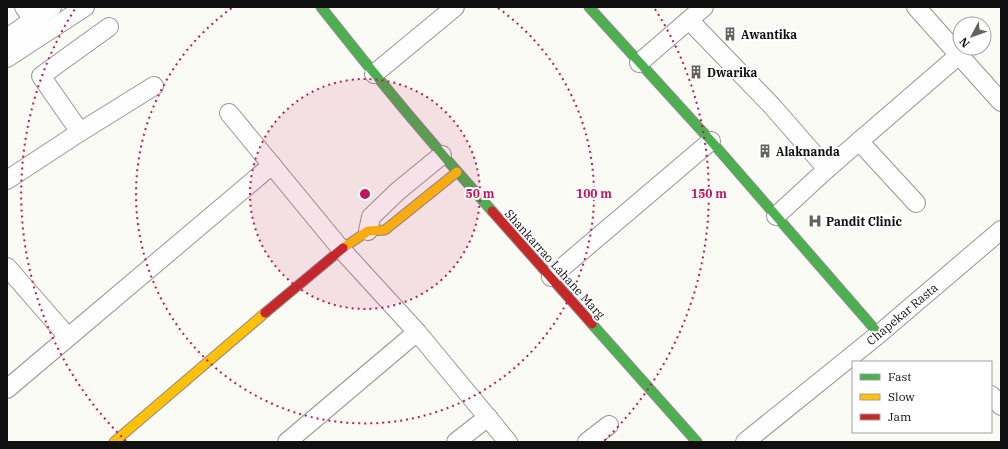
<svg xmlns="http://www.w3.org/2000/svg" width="1008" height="449" viewBox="0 0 1008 449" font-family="'IBM Plex Serif',serif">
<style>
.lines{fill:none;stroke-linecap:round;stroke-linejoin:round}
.street-casing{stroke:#969694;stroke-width:20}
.fast-casing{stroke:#8c8c8a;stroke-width:11}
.slow-casing{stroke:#8c8c8a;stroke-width:11}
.jam-casing{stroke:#8c8c8a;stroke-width:11}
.street{stroke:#fefefe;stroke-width:18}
.fast{stroke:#4caf50;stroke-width:9}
.slow{stroke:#ffc107;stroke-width:9}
.jam{stroke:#c62828;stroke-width:9}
.ring{fill:none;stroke:#c2185b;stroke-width:2;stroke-dasharray:2 4}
.labels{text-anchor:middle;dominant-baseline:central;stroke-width:4;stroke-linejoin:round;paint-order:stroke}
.poi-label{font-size:12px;font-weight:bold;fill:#101010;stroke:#fff;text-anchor:start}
.street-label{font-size:12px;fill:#101010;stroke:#fff}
.centre{fill:#c2185b;stroke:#fff;stroke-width:2}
.ring-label{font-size:12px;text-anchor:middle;font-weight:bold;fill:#c2185b;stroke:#fff;stroke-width:4;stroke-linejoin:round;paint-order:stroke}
</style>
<rect width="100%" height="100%" fill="#fbfbf6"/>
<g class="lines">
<!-- street casing -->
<g class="street-casing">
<g id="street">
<polyline points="24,7 33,20"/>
<polyline points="916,7 1001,102"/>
<polyline points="689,20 772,106 827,169"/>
<polyline points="7,38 52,7"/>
<polyline points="7,58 85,7"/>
<polyline points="639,63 704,7"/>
<polyline points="374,74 455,7"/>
<polyline points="229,113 341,249 417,332 508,442"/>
<polyline points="80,132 41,76 109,27"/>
<polyline points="859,141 916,203"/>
<polyline points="7,180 80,132 154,86"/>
<polyline points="776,216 827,169 959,55"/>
<polyline points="368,231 371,217 398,191 442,155"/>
<polyline points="7,267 68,337"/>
<polyline points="551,277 711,141"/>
<polyline points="7,389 272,165"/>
<polyline points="991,395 1001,406"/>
<polyline points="287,442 417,332"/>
<polyline points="456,442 488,417"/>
<polyline points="587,442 609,425"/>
<polyline points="745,442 879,334 1001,230"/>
</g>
</g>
<!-- fast casing -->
<g class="fast-casing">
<g id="fast">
<path d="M321 7C376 77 433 145 492 211"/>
<polyline points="589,7 711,141 879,334"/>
<polyline points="592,324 697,442"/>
</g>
</g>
<!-- slow casing -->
<g class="slow-casing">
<g id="slow">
<polyline points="343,248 368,231 385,230 457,172"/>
<polyline points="114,442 265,313"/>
</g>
</g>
<!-- jam casing -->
<g class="jam-casing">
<g id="jam">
<polyline points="492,211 592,324"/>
<polyline points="265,313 343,248"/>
</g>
</g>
<!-- street -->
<use href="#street" class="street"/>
<!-- fast -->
<use href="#fast" class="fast"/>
<!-- slow -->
<use href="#slow" class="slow"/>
<!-- jam -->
<use href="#jam" class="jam"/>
</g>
<!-- distance rings -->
<circle cx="365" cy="194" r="115" fill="#c2185b" fill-opacity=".12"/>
<g class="ring">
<circle cx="365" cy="194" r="115"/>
<path d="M498 8A229 229 0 1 1 232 8"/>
<path d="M126 441A344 344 0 0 1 75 9M655 9A344 344 0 0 1 604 441"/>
</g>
<!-- icons -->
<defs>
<g id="building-bare" transform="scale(1.08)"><path d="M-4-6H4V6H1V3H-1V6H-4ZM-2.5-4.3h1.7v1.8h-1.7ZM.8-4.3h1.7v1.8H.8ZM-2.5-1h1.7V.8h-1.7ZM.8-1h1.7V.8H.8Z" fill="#626260" stroke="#fff" stroke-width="2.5" paint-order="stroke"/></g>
<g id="hospital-bare" transform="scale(1.08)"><path d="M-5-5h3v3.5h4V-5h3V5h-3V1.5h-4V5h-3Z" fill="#626260" stroke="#fff" stroke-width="2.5" paint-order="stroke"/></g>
</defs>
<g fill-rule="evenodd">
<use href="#building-bare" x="730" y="34"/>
<use href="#building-bare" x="696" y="72"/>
<use href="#building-bare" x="765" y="151"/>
<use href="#hospital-bare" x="815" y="221"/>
</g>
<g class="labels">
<!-- poi labels -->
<g class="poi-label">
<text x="741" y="34">Awantika</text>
<text x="707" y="72">Dwarika</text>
<text x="776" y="151">Alaknanda</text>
<text x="826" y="221">Pandit Clinic</text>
</g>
<!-- street labels -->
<g class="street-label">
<text transform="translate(555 264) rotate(48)">Shankarrao Lahane Marg</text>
<text transform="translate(902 314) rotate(-40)">Chapekar Rasta</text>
</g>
</g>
<circle cx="365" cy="194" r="6" class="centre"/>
<g class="ring-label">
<text x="480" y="198">50 m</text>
<text x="594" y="198">100 m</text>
<text x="709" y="198">150 m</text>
</g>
<!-- border -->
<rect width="1008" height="449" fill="none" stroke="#101010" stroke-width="16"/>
<!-- legend -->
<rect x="852" y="361" width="140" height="72" fill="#ffffff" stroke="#9f9f9f"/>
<rect x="860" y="374" width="20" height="6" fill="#4caf50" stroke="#9f9f9f"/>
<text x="888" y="381" font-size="12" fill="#101010">Fast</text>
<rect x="860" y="394" width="20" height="6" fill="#ffc107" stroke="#9f9f9f"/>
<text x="888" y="401" font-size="12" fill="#101010">Slow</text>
<rect x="860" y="414" width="20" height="6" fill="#c62828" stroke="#9f9f9f"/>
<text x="888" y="421" font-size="12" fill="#101010">Jam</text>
<!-- north arrow -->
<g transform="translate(972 36) rotate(229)"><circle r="19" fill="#ffffff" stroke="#9f9f9f"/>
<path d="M0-3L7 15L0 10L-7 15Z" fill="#626260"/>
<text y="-6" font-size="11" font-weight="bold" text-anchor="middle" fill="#101010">N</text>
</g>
</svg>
